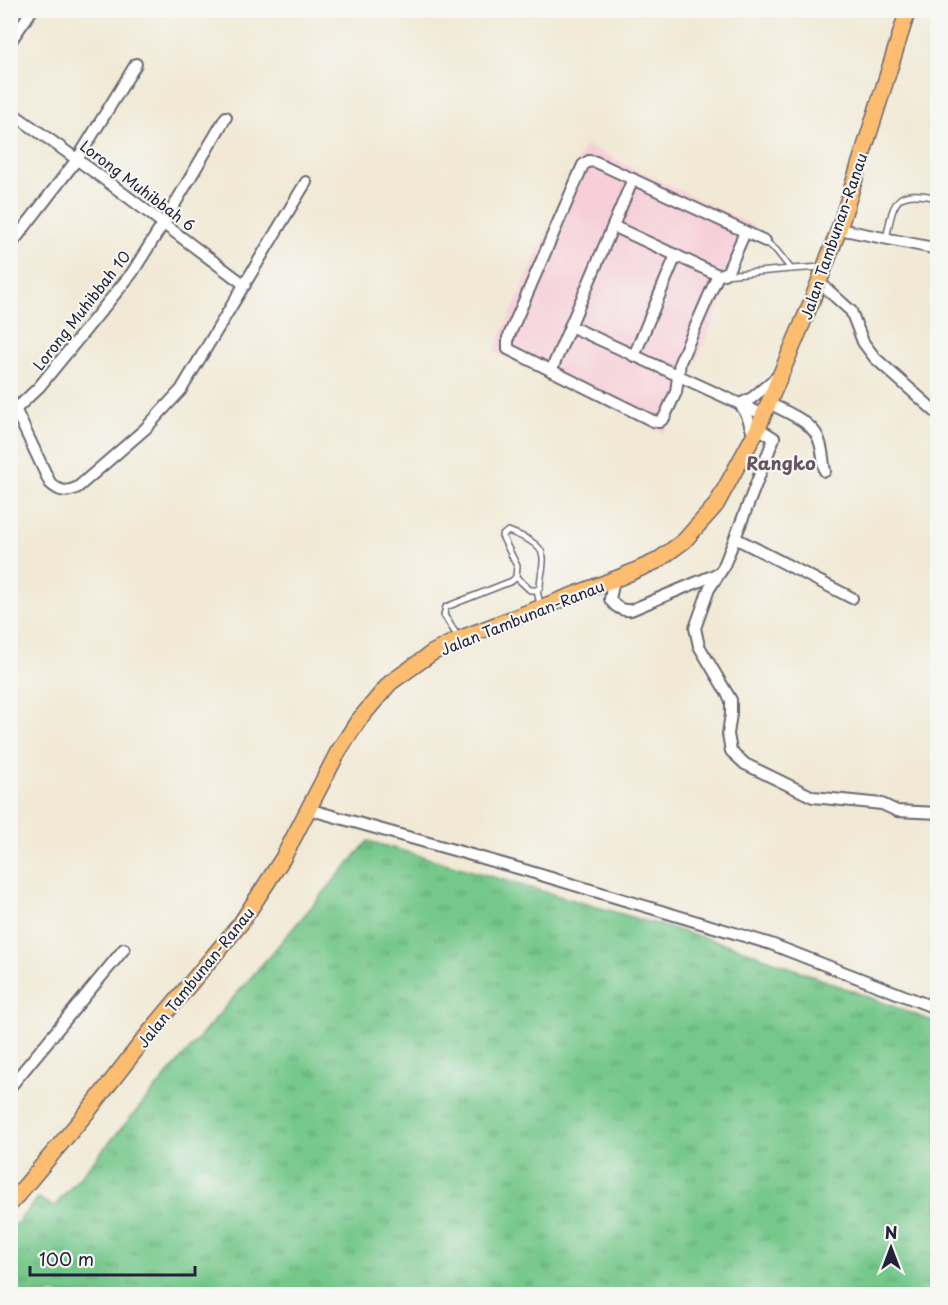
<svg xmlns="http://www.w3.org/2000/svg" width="948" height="1305" viewBox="0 0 948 1305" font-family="'Playpen Sans',sans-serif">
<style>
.built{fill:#f6cfd8}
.grass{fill:url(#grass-tufts);stroke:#4b7462;stroke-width:1.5}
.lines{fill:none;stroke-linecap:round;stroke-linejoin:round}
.lane-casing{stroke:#6a6871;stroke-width:8}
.street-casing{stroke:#6a6871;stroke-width:14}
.primary-casing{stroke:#6a6871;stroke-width:18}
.lane{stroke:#fff;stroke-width:5}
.street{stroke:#fff;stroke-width:10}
.primary{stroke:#fcbd6f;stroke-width:15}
.labels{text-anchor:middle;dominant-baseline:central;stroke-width:4.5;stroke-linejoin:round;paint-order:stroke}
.street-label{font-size:15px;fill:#22223b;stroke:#f6f6f2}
.quarter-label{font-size:18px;font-weight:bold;fill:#675260;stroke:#f6f6f2}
</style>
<defs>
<pattern id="grass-tufts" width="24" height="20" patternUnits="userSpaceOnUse" patternTransform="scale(1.5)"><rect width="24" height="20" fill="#74c78a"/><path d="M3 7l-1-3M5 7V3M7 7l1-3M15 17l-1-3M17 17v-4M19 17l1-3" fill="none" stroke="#5fa172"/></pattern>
</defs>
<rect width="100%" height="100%" fill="#f6f6f2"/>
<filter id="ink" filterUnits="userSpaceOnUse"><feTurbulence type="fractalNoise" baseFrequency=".0167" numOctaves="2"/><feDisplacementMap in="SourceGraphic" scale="12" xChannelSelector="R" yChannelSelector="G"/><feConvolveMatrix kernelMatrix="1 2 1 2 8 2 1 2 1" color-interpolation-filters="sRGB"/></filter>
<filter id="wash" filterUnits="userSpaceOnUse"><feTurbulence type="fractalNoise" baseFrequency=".008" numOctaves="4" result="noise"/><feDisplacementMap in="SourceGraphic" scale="24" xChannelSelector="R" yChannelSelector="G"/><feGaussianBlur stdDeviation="1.35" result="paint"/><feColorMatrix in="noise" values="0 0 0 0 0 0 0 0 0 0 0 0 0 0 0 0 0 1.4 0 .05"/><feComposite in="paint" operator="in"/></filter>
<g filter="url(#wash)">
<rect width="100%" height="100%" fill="#f1e9d5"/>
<!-- built -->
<polygon class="built" points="585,145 754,226 665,433 494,352"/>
<!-- grass -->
<polygon class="grass" points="368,841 736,947 937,1023 938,1280 933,1294 11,1294 11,1230 38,1198 54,1207"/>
</g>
<g filter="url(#ink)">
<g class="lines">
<!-- lane casing -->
<g class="lane-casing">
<g id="lane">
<path d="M886 239C894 201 894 188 938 198"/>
<polyline points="765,241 776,250 791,269 822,267"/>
<polyline points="724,275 791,269"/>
<polyline points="516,577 530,590 537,590"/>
<path d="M458 637 444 615 446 607 512 581 516 577 517 566 502 536 508 531C519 535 542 543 543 557 544 566 540 577 540 587L537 590 540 605"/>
</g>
</g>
<!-- street casing -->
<g class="street-casing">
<g id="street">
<polyline points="10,42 32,10"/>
<path d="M10 112C91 167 167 227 245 285"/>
<polyline points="613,226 718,275 724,274 728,271 745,232"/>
<polyline points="839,229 938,249"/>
<polyline points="10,246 78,158 136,64"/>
<polyline points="718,275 680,362 676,392 664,418 659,422 653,421 508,349 508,338 583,165 589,161 596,162 765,241"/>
<polyline points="819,282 851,311 863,342 875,358 938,414"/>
<polyline points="570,326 764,415"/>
<polyline points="634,356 676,255"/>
<polyline points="551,371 633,179"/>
<path d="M10 398 50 483C60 492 66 493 78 487L145 429 181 390 306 182"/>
<path d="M769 403C787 413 815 422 820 443 823 452 823 462 825 471"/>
<polyline points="16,409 39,387 132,273 163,224 226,117"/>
<polyline points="758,428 774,438 735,538 852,598"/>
<polyline points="754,437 747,415 740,404 752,398 778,376"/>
<polyline points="735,538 723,568 709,589 695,628 699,646 731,700 731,714 728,734 731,751 745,764 813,797 882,804 897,811 938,813"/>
<path d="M614 580 610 599C615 607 621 611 631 610L719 573"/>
<polyline points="308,809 521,869 771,944 938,1009"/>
<polyline points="10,1087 124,949"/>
</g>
</g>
<!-- primary casing -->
<g class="primary-casing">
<polyline id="primary" points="10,1204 89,1110 149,1033 241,923 283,858 338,752 358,721 390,683 432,653 459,639 623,576 657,561 684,541 716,505 758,428 811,303 839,229 908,10"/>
</g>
<!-- lane -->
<use href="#lane" class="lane"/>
<!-- street -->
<use href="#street" class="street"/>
<!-- primary -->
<use href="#primary" class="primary"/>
</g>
</g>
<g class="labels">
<!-- street labels -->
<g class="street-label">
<text transform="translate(138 185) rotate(37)">Lorong Muhibbah 6</text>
<text transform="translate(833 236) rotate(-71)">Jalan Tambunan-Ranau</text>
<text transform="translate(81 310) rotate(-52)">Lorong Muhibbah 10</text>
<text transform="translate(522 617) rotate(-22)">Jalan Tambunan-Ranau</text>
<text transform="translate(195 977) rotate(-51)">Jalan Tambunan-Ranau</text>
</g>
<!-- quarter labels -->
<g class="quarter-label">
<text x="781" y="462">Rangko</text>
</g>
</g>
<!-- margin -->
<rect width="948" height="1305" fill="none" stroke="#f6f6f2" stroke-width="36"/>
<!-- north arrow -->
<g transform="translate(891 1248)" stroke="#f6f6f2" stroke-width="4.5" paint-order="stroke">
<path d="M0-4.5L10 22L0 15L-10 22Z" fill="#22223b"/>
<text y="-9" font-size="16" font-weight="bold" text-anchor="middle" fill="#22223b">N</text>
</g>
<!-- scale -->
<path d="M30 1266v9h165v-9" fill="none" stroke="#22223b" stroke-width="3"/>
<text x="39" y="1266" font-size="18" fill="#22223b" stroke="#f6f6f2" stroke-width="4.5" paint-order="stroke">100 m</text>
</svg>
